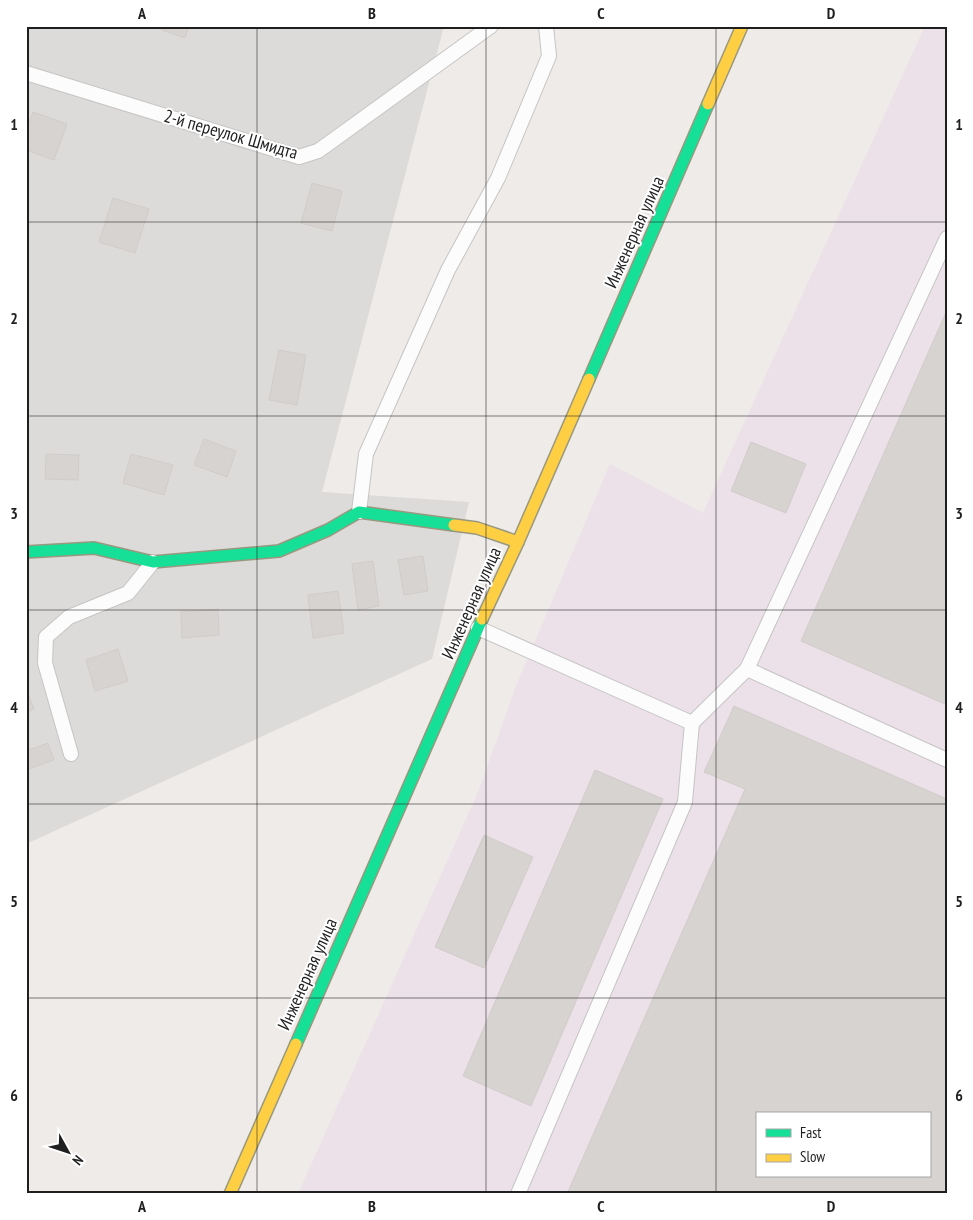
<svg xmlns="http://www.w3.org/2000/svg" width="973" height="1220" viewBox="0 0 973 1220" font-family="'PT Sans Narrow',sans-serif">
<style>
.residential{fill:#dddbd9}
.industrial{fill:#ece0e9;fill-rule:evenodd}
.building{fill:#d6d3d1;stroke:#d1ccc9;fill-rule:evenodd}
.lines{fill:none;stroke-linecap:round;stroke-linejoin:round}
.lane-casing{stroke:#c6c5c4;stroke-width:16}
.fast-casing{stroke:#99987f;stroke-width:14}
.slow-casing{stroke:#99987f;stroke-width:14}
.lane{stroke:#fcfcfc;stroke-width:14}
.fast{stroke:#16e098;stroke-width:11}
.slow{stroke:#ffcf43;stroke-width:11}
.grid{fill:none;stroke:#1f1f1f;stroke-width:1;stroke-opacity:0.55}
.labels{text-anchor:middle;dominant-baseline:central;stroke-width:4;stroke-linejoin:round;paint-order:stroke}
.street-label{font-size:18px;fill:#1f1f1f;stroke:#fff}
.neatline{fill:none;stroke:#1f1f1f;stroke-width:2}
.grid-label{font-size:16px;text-anchor:middle;font-weight:bold;fill:#1f1f1f}
</style>
<rect width="100%" height="100%" fill="#eeebe8"/>
<!-- residential -->
<polygon class="residential" points="26,26 444,26 322,492 469,502 432,659 26,844"/>
<!-- industrial -->
<path class="industrial" d="M925 26H947V1194H298L479 790 516 686 610 464 703 513ZM757 1114H929V1176H757Z"/>
<!-- building -->
<g class="building">
<polygon points="163,26 189,26 185,38 162,30"/>
<polygon points="33,112 67,124 54,160 26,150 26,131"/>
<polygon points="312,183 342,191 332,231 301,223"/>
<polygon points="113,198 149,209 135,253 99,242"/>
<polygon points="947,310 947,705 801,641"/>
<polygon points="279,350 306,355 297,405 269,400"/>
<polygon points="204,439 236,451 227,477 194,465"/>
<polygon points="751,442 806,464 786,513 731,491"/>
<polygon points="46,454 79,455 78,480 45,479"/>
<polygon points="131,454 173,465 164,495 123,483"/>
<polygon points="423,556 428,591 404,595 398,560"/>
<polygon points="373,561 379,606 358,610 352,564"/>
<polygon points="338,591 344,633 313,638 308,595"/>
<polygon points="218,609 219,635 182,638 181,612"/>
<polygon points="118,649 128,681 95,691 86,660"/>
<polygon points="26,689 34,709 26,712"/>
<path d="M734 706 947 799V1194H567L745 789 704 772ZM757 1114H929V1176H757Z"/>
<polygon points="48,743 54,760 26,770 26,751"/>
<polygon points="595,770 663,799 531,1106 463,1076"/>
<polygon points="484,835 533,857 484,968 435,947"/>
</g>
<g class="lines">
<!-- lane casing -->
<g class="lane-casing">
<g id="lane">
<polyline points="26,73 299,157 318,151 332,141 491,26"/>
<polyline points="359,512 366,454 448,270 498,178 549,56 546,26"/>
<polyline points="478,628 692,723 747,669 947,760"/>
<polyline points="747,669 947,238"/>
<polyline points="71,754 45,663 46,637 69,617 128,593 153,562"/>
<polyline points="518,1194 685,802 692,723"/>
</g>
</g>
<!-- fast casing -->
<g class="fast-casing">
<g id="fast">
<polyline points="589,379 708,104"/>
<polyline points="26,552 94,548 153,562 279,551 328,530 359,512 454,525"/>
<polyline points="296,1044 482,619"/>
</g>
</g>
<!-- slow casing -->
<g class="slow-casing">
<g id="slow">
<polyline points="708,104 742,26"/>
<polyline points="454,525 477,528 518,542"/>
<polyline points="482,619 518,542 589,379"/>
<polyline points="230,1194 296,1044"/>
</g>
</g>
<!-- lane -->
<use href="#lane" class="lane"/>
<!-- fast -->
<use href="#fast" class="fast"/>
<!-- slow -->
<use href="#slow" class="slow"/>
</g>
<!-- grid -->
<path class="grid" d="M257 26V1194M486 26V1194M716 26V1194M26 222H947M26 416H947M26 610H947M26 804H947M26 998H947"/>
<g class="labels">
<!-- street labels -->
<g class="street-label">
<text transform="translate(231 134) rotate(16)">2-й переулок Шмидта</text>
<text transform="translate(634 232) rotate(-66)">Инженерная улица</text>
<text transform="translate(471 603) rotate(-66)">Инженерная улица</text>
<text transform="translate(307 974) rotate(-66)">Инженерная улица</text>
</g>
</g>
<!-- border -->
<rect width="973" height="1220" fill="none" stroke="#ffffff" stroke-width="55"/>
<!-- legend -->
<rect x="756" y="1112" width="175" height="65" fill="#ffffff" stroke="#a5a5a5"/>
<rect x="766" y="1129" width="25" height="8" fill="#16e098" stroke="#a5a5a5"/>
<text x="800" y="1138" font-size="15" fill="#1f1f1f">Fast</text>
<rect x="766" y="1154" width="25" height="8" fill="#ffcf43" stroke="#a5a5a5"/>
<text x="800" y="1162" font-size="15" fill="#1f1f1f">Slow</text>
<!-- north arrow -->
<g transform="translate(68 1152) rotate(130)" stroke="#ffffff" stroke-width="4" paint-order="stroke">
<path d="M0-4L9 19L0 12L-9 19Z" fill="#1f1f1f"/>
<text y="-8" font-size="14" font-weight="bold" text-anchor="middle" fill="#1f1f1f">N</text>
</g>
<rect x="28" y="28" width="918" height="1164" class="neatline"/>
<g class="grid-label">
<text x="142" y="19">A</text>
<text x="372" y="19">B</text>
<text x="601" y="19">C</text>
<text x="831" y="19">D</text>
<text x="14" y="130">1</text>
<text x="959" y="130">1</text>
<text x="14" y="324">2</text>
<text x="959" y="324">2</text>
<text x="14" y="519">3</text>
<text x="959" y="519">3</text>
<text x="14" y="713">4</text>
<text x="959" y="713">4</text>
<text x="14" y="907">5</text>
<text x="959" y="907">5</text>
<text x="14" y="1101">6</text>
<text x="959" y="1101">6</text>
<text x="142" y="1212">A</text>
<text x="372" y="1212">B</text>
<text x="601" y="1212">C</text>
<text x="831" y="1212">D</text>
</g>
</svg>
